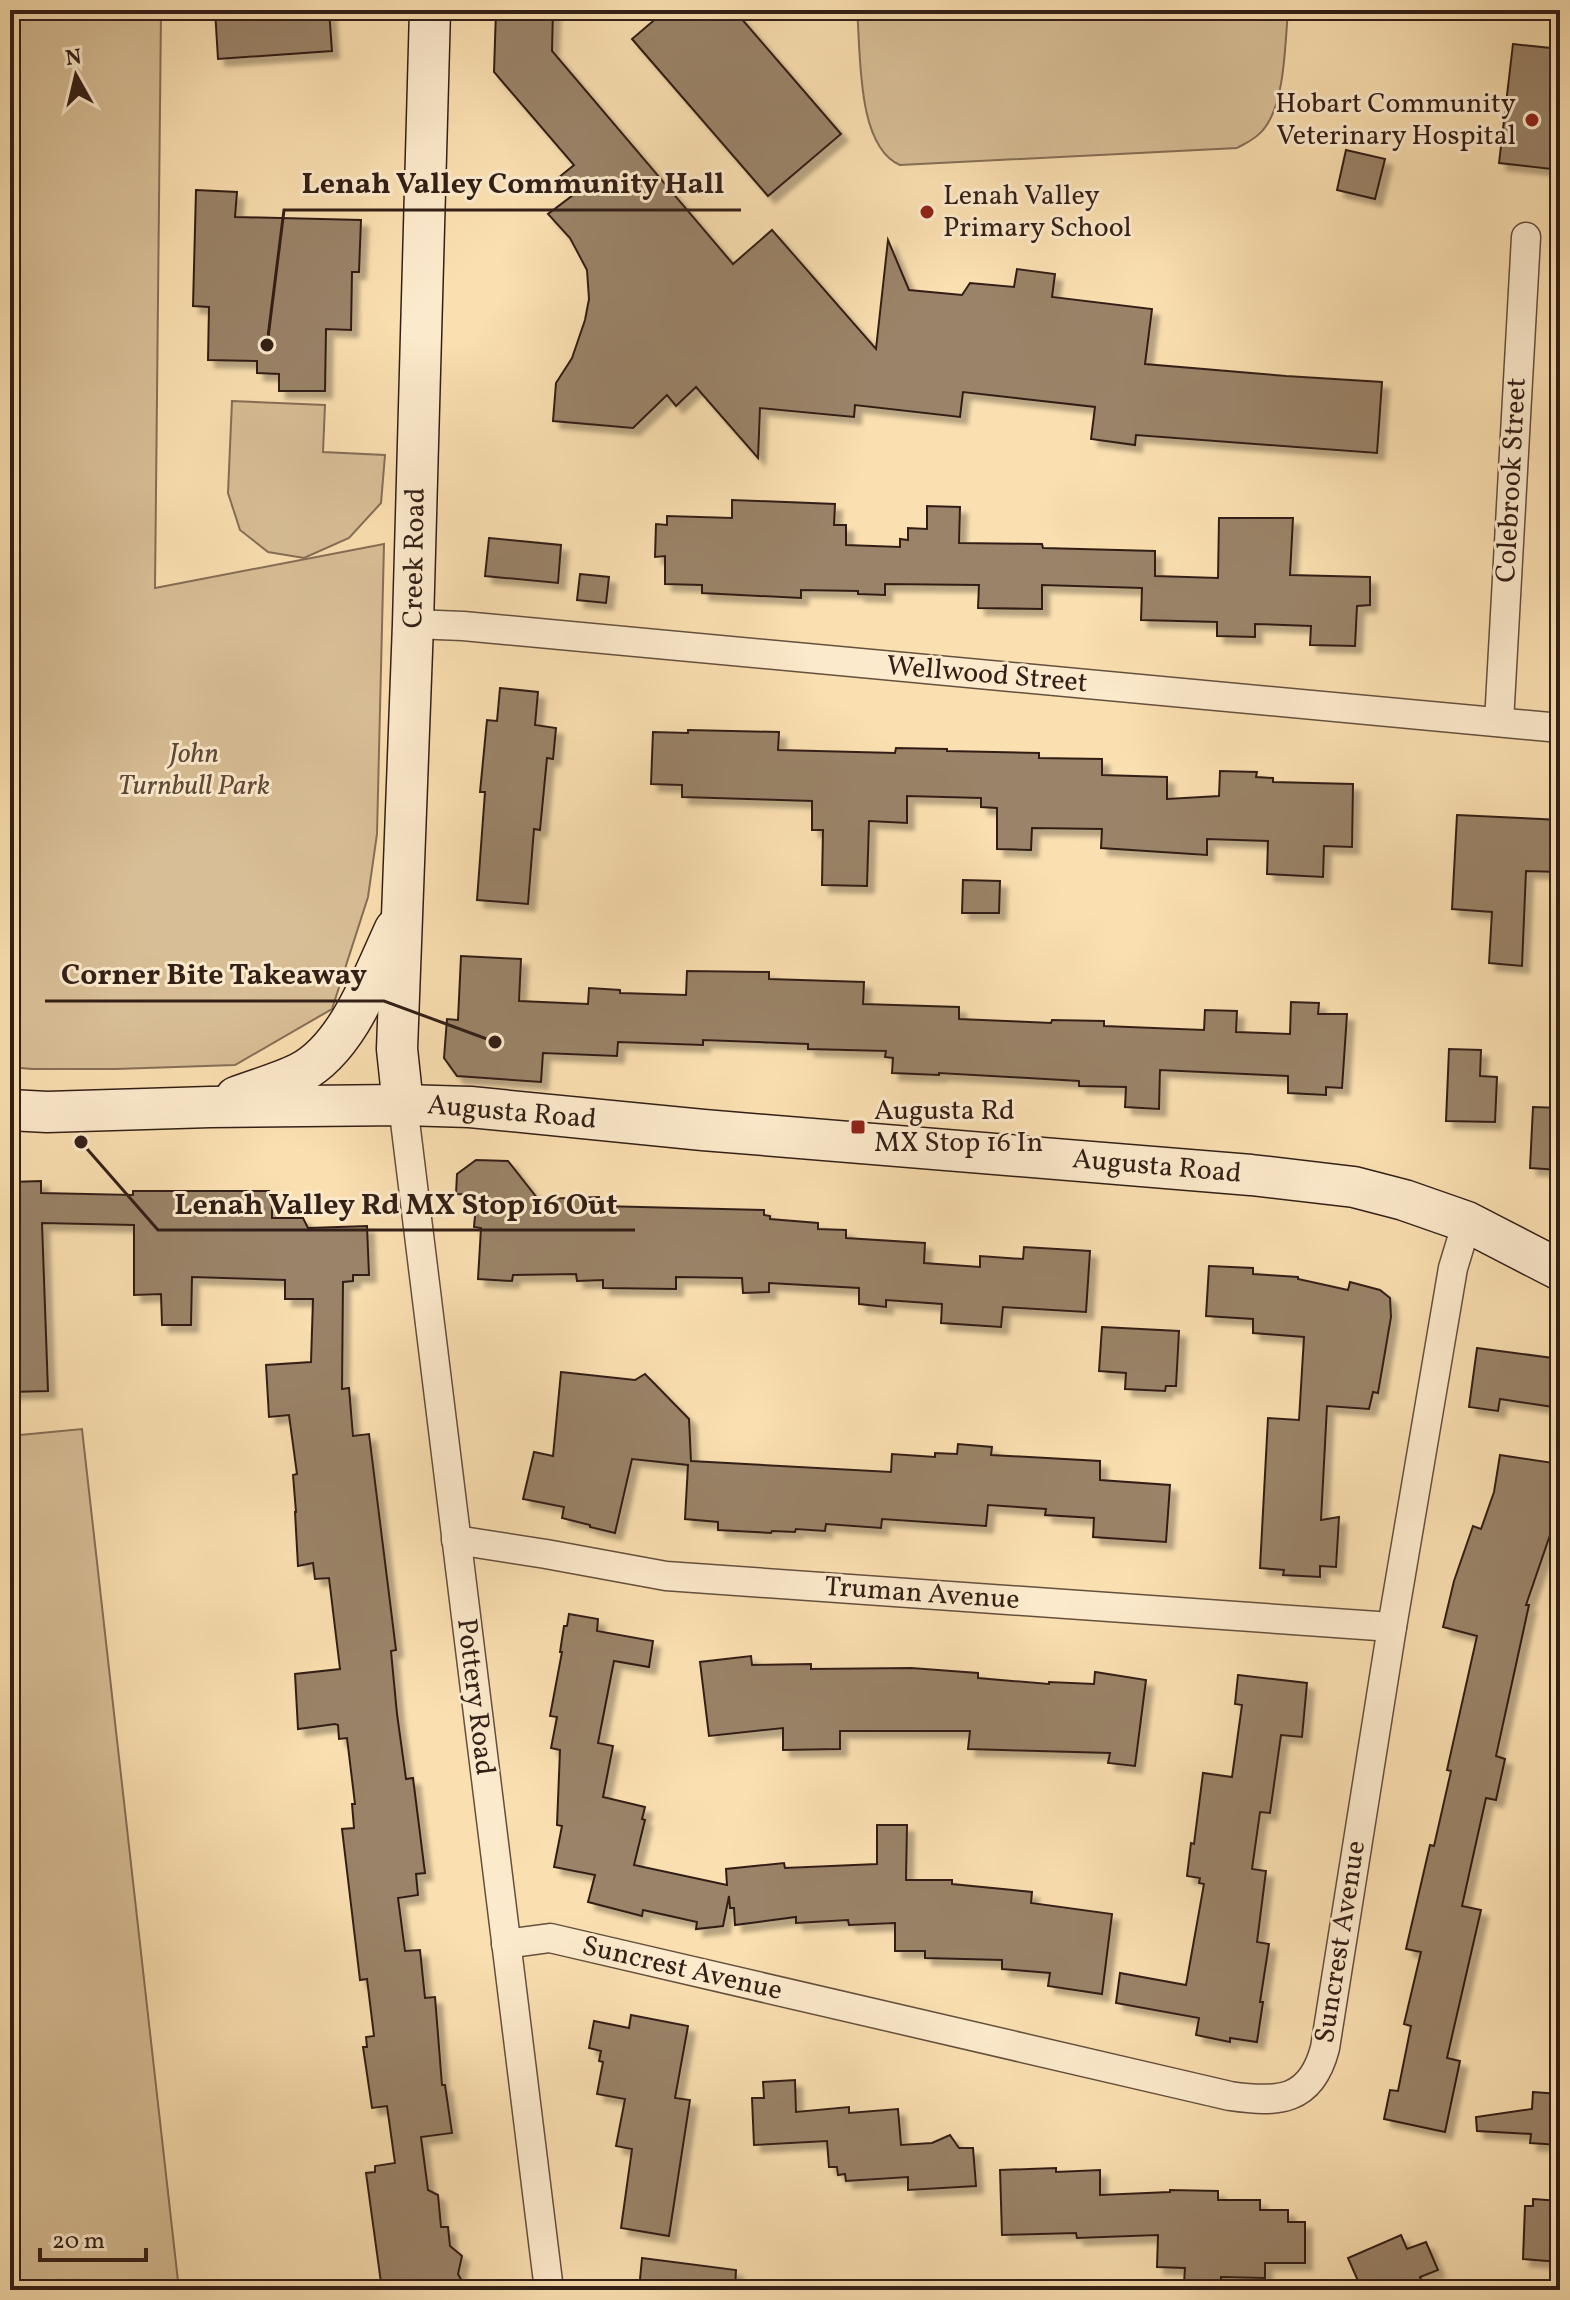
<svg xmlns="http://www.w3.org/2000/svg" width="1570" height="2300" viewBox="0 0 1570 2300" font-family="Vollkorn,serif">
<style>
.green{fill:#d8be96;stroke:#866e56;stroke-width:2}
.building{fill:#9a8367;stroke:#331f17;stroke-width:2;filter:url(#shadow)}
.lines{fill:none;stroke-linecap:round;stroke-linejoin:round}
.street-casing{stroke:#654f3d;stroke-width:31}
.secondary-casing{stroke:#331f17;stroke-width:43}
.street{stroke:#fceacc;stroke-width:28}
.secondary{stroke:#fceacc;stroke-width:40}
.poi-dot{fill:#8f2418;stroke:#fceacc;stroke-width:3}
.labels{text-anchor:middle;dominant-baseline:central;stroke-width:6;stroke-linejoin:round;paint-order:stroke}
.poi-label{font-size:28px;fill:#331f17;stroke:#fceacc;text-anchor:start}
.street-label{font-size:28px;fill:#331f17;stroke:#fceacc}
.park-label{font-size:28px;font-style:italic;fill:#5c4737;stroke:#fceacc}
.leader{fill:none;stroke:#331f17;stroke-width:3}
.callout-dot{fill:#331f17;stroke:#fceacc;stroke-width:3}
.callout-label{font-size:30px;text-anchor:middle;font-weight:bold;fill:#331f17;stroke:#fceacc;stroke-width:6;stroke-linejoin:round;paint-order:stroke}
</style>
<defs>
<filter id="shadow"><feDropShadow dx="7" dy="7" stdDeviation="2" flood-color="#0004"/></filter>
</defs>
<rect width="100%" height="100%" fill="#fadfb0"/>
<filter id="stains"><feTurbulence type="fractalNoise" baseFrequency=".0025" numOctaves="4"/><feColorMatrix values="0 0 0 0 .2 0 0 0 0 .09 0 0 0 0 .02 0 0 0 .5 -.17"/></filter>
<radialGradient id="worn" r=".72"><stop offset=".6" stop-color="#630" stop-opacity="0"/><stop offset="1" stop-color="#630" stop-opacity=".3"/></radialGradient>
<!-- green -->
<g class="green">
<polygon points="10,10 161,10 155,588 384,544 377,834 368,897 332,1009 235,1065 116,1069 32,1069 10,1067"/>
<path d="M857 10H1288C1285 44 1285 105 1263 130 1256 139 1246 143 1237 148L900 165C856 146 861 52 857 10Z"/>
<polygon points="232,401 325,405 323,452 385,455 381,503 349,538 304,558 268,552 240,530 228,493"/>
<polygon points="82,1429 179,2290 10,2290 10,1436"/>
</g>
<!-- building -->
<g class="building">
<polygon points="215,10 329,10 332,51 218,59"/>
<polygon points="496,10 553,10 552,51 733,264 772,230 876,349 888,240 909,290 962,295 970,283 1014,287 1017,269 1055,274 1052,297 1152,309 1145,364 1286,376 1382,382 1377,453 1136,435 1135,445 1091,439 1095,407 963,392 960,417 855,405 854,417 760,408 758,458 696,387 676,406 667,395 633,428 553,421 556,383 572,358 585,320 589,299 587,270 570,238 548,214 573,195 558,178 574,165 494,72"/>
<polygon points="666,10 734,10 841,134 768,196 632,39"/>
<polygon points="1513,44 1560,49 1560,170 1499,163"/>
<polygon points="1346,150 1385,159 1375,199 1337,190"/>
<polygon points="196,190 237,192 235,217 361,220 359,272 352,272 351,330 326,329 325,391 279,391 279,374 257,373 257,361 208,360 209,307 193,306"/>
<polygon points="732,500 835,504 834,525 846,525 846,545 900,547 900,539 908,540 908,528 927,529 927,506 960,507 959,543 1042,544 1043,548 1155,551 1155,576 1218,578 1219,518 1293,518 1290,575 1370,577 1370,605 1357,606 1355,646 1310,645 1311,626 1255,624 1255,637 1217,636 1217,622 1141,620 1142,588 1042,585 1042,609 978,608 979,585 885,584 885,595 858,594 858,591 801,590 801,598 702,593 702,585 665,584 665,556 655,557 656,524 667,525 667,516 732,518"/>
<polygon points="489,538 561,545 558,583 485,576"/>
<polygon points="580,574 609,577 606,603 577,600"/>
<polygon points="500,688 538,692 535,725 556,728 553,759 547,758 540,830 534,829 528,904 477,900 485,792 480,792 487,720 497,721"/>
<polygon points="688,730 779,732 778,750 895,753 896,748 947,749 947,751 1039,753 1039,758 1102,759 1102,775 1167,777 1167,799 1219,796 1220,771 1257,772 1256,777 1273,778 1273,782 1353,784 1352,847 1324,846 1323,877 1267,874 1268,841 1207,839 1207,855 1101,848 1102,829 1032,828 1031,850 997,849 997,808 981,807 981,798 907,796 907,823 869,821 867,886 822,885 823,830 812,830 812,801 682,797 682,785 651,784 653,732 688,733"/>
<polygon points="1457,815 1560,820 1560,872 1526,871 1522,966 1489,963 1492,912 1452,909"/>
<polygon points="963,880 1000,881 999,913 962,913"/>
<polygon points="461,956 521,959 519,1001 588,1004 589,988 620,990 620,993 686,995 687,971 769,972 769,979 864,982 863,1004 959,1007 959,1019 1051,1023 1052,1020 1104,1021 1104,1026 1204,1030 1205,1010 1237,1011 1236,1032 1290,1034 1291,1002 1319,1003 1318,1014 1347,1014 1342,1088 1326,1087 1326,1095 1288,1093 1288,1076 1160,1070 1159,1109 1125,1107 1126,1087 1079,1086 1079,1081 939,1073 939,1075 892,1073 893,1058 885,1057 886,1051 808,1049 808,1044 703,1040 703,1045 618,1042 617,1056 543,1053 541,1082 457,1076 444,1058 447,1019 458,1020"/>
<polygon points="1449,1049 1481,1050 1480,1076 1497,1077 1495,1122 1446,1121"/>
<polygon points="1533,1107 1560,1108 1560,1170 1530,1168"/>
<polygon points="476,1160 508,1161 538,1199 599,1197 600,1206 764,1210 764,1215 770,1216 770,1219 818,1223 818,1229 846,1230 846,1238 925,1243 924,1263 980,1267 980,1256 1023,1259 1024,1247 1090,1251 1086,1312 1003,1307 1001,1327 941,1323 942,1304 886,1300 886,1307 859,1304 859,1288 769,1283 769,1292 743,1293 742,1278 676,1277 676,1289 603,1288 603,1280 577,1281 576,1274 513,1275 512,1281 478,1279 481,1228 474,1227 477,1195 456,1194 457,1174"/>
<polygon points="41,1181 41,1193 133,1195 133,1191 269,1191 269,1198 272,1199 272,1218 303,1218 308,1228 367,1226 369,1275 353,1275 353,1281 343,1282 342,1389 349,1388 353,1436 369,1434 396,1650 391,1651 397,1714 406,1779 413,1778 425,1873 416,1874 418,1895 398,1898 405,1951 420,1950 425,1998 435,1997 442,2085 445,2085 452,2133 421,2137 428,2190 438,2195 441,2227 448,2227 450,2246 462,2256 458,2274 467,2290 382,2290 366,2173 375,2172 375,2166 395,2163 387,2106 372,2108 363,2047 367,2047 366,2037 374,2036 367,1979 360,1980 342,1829 354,1828 352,1804 355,1804 347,1738 339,1739 338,1725 335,1724 298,1729 295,1674 340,1669 329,1578 315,1579 313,1563 298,1566 295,1512 296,1512 293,1475 297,1474 289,1415 269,1417 266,1365 311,1362 313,1299 285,1299 285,1280 192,1277 191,1325 162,1325 161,1294 134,1295 134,1225 42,1223 48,1391 10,1392 10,1182"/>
<polygon points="1209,1266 1253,1268 1253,1274 1298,1277 1298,1279 1348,1290 1350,1282 1380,1290 1390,1298 1391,1317 1378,1393 1373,1392 1369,1409 1327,1406 1321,1520 1339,1517 1336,1567 1320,1566 1320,1577 1283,1575 1284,1570 1260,1568 1268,1418 1299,1420 1304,1337 1253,1333 1253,1319 1206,1316"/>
<polygon points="1102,1327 1179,1331 1176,1386 1166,1386 1165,1391 1125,1389 1126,1373 1099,1371"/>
<polygon points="1477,1348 1560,1359 1560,1408 1500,1399 1498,1411 1469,1407"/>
<polygon points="561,1372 635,1380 645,1374 689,1419 691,1461 891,1472 892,1454 935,1457 935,1453 957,1454 958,1444 992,1447 991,1455 1100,1461 1100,1480 1170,1485 1166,1542 1093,1537 1094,1518 1045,1515 1046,1509 988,1505 986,1526 882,1519 881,1528 826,1524 825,1531 796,1529 795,1532 772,1531 771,1533 718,1530 718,1522 685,1519 688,1465 632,1459 615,1533 590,1527 590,1525 562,1518 564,1507 523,1499 534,1452 553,1456"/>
<polygon points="1500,1455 1560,1464 1560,1506 1526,1605 1529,1605 1496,1756 1505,1759 1496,1800 1486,1798 1462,1906 1481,1910 1447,2058 1460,2061 1445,2132 1384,2119 1390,2090 1398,2091 1411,2026 1404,2024 1421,1952 1406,1949 1430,1845 1434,1846 1451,1771 1447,1770 1477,1636 1443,1627 1454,1581 1473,1526 1481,1529 1494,1492"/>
<polygon points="569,1614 598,1619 597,1631 653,1641 649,1667 614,1661 598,1743 613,1746 603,1797 645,1807 642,1819 645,1820 634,1865 727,1885 726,1869 784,1863 785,1868 877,1864 877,1825 907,1825 906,1880 952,1880 952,1884 1032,1892 1031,1903 1112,1914 1102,1994 1048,1986 1050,1973 1002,1969 1002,1960 925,1958 925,1951 895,1951 895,1923 849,1925 848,1920 796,1923 796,1917 735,1925 734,1908 730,1908 729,1896 723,1926 696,1929 697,1922 643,1910 642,1916 588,1902 595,1875 554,1867 562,1826 557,1825 560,1750 551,1748 557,1717 550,1716 562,1652 560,1652 564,1626 567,1626"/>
<polygon points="751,1656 752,1665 811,1664 811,1669 911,1668 978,1673 978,1678 1049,1684 1049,1682 1094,1684 1095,1672 1146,1680 1135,1766 1108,1763 1110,1753 968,1749 970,1731 840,1731 840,1749 783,1750 783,1728 709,1736 700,1662"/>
<polygon points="1238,1675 1307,1683 1302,1737 1281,1735 1270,1813 1260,1812 1252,1869 1266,1871 1257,1942 1269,1944 1260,2002 1263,2002 1257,2042 1230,2038 1230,2042 1196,2035 1199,2018 1116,2003 1120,1973 1186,1985 1204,1884 1199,1883 1200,1878 1187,1876 1191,1843 1194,1844 1203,1773 1232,1777 1242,1705 1235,1704"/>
<polygon points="631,2015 688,2026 675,2098 690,2100 669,2236 621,2228 632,2149 616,2146 625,2099 597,2094 603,2062 599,2061 601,2051 589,2048 594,2021 629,2028"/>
<polygon points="795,2080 796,2112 849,2107 849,2113 898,2109 901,2145 932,2143 950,2135 959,2148 973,2148 976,2186 908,2190 908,2177 846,2181 845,2174 838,2175 837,2167 829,2167 827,2141 754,2145 752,2098 764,2098 763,2082"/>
<polygon points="1533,2092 1560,2094 1560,2145 1530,2143 1531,2134 1477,2131 1476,2117 1532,2109"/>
<polygon points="1056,2168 1056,2172 1100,2170 1100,2195 1170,2192 1170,2190 1218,2191 1218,2200 1260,2200 1260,2210 1288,2210 1288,2222 1305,2222 1305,2263 1265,2263 1265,2278 1221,2277 1221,2283 1184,2283 1185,2268 1157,2267 1158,2235 1077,2238 1076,2233 1002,2235 1000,2170"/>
<polygon points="1533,2199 1560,2201 1560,2262 1523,2259 1525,2206 1533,2206"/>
<polygon points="1401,2235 1407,2249 1426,2242 1438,2270 1420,2277 1423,2284 1406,2290 1362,2290 1348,2258"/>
<polygon points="642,2258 736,2270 735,2290 639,2290"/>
</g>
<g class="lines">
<!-- street casing -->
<g class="street-casing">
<g id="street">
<polyline points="413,624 463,626 1560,728"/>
<polyline points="1499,722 1526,237"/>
<polyline points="403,1105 549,2290"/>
<polyline points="456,1540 546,1554 666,1576 1392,1627"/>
<path d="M506 1944 550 1938 1230 2096C1278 2103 1311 2102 1325 2048L1392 1627 1453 1268 1467 1222"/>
</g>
</g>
<!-- secondary casing -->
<g class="secondary-casing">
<g id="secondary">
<path d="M236 1097C257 1089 280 1083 300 1073 348 1048 373 976 395 929"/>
<polyline points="403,1105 397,1049 413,624 430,10"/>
<polyline points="10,1110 47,1112 210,1107 403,1105 470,1107 703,1130 1251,1175 1354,1187 1404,1200 1467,1222 1560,1270"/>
</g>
</g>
<!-- street -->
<use href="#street" class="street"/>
<!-- secondary -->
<use href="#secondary" class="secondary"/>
</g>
<!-- markers -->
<g class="poi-dot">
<circle cx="1532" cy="120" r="8"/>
<circle cx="927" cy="212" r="8"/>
<rect x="850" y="1119" width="16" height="16" rx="4"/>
</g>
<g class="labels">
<!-- poi labels -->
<g class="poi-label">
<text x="1516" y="104" text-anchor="end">Hobart Community<tspan x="1516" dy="32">Veterinary Hospital</tspan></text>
<text x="943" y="196">Lenah Valley<tspan x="943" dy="32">Primary School</tspan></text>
<text x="874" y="1111">Augusta Rd<tspan x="874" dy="32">MX Stop 16 In</tspan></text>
</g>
<!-- street labels -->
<g class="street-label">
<text transform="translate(1512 480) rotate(-87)">Colebrook Street</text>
<text transform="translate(415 558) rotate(-89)">Creek Road</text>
<text transform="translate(987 675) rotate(5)">Wellwood Street</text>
<text transform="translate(512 1113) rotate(5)">Augusta Road</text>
<text transform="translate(1157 1167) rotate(5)">Augusta Road</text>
<text transform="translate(922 1594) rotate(4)">Truman Avenue</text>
<text transform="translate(475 1697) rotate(83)">Pottery Road</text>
<text transform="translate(1341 1942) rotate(-81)">Suncrest Avenue</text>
<text transform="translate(682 1969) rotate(13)">Suncrest Avenue</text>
</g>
<!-- park labels -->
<g class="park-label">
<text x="194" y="754">John<tspan x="194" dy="32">Turnbull Park</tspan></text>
</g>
</g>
<!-- callouts -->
<path class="leader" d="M267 345L284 210H741M495 1042L384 1001H45M81 1142L158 1230H635"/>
<g class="callout-dot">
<circle cx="267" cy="345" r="8"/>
<circle cx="495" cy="1042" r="8"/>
<circle cx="81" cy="1142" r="8"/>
</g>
<g class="callout-label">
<text x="513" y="193">Lenah Valley Community Hall</text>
<text x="214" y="984">Corner Bite Takeaway</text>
<text x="396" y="1214">Lenah Valley Rd MX Stop 16 Out</text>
</g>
<!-- margin -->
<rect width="1570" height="2300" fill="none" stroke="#fadfb0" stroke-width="40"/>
<rect x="12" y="12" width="1546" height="2276" fill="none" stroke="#331f17" stroke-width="4"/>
<rect x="20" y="20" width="1530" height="2260" fill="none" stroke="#331f17" stroke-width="2"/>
<!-- north arrow -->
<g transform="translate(76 76) rotate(352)" stroke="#fceacc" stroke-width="6" paint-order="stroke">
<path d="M0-6L14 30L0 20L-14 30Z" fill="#331f17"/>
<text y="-12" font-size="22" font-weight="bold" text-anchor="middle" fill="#331f17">N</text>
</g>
<!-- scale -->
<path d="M40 2248v12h106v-12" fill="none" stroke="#331f17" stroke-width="4"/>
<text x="52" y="2248" font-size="24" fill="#331f17" stroke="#fceacc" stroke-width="6" paint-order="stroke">20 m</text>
<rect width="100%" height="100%" filter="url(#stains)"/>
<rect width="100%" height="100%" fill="url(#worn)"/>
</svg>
